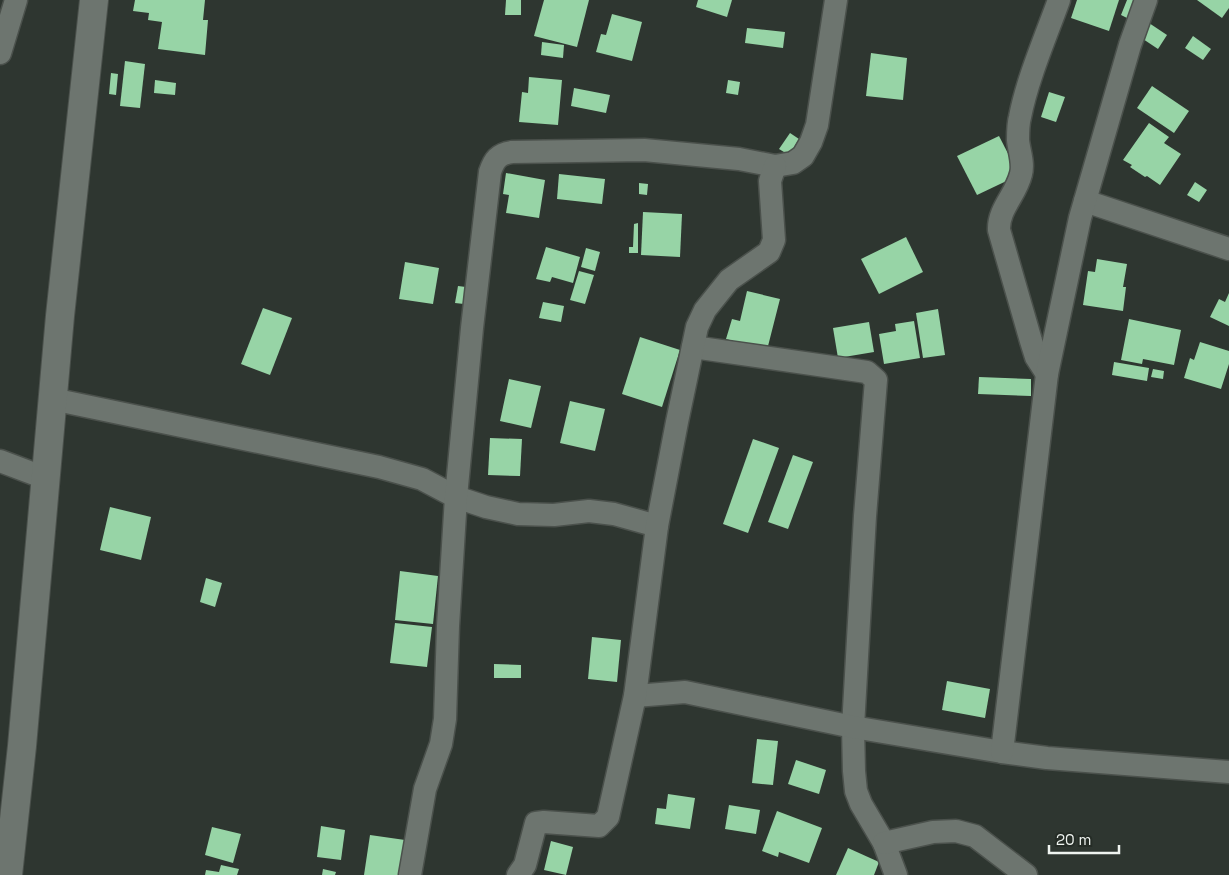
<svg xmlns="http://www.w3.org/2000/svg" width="1229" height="875" viewBox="0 0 1229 875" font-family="'Space Grotesk',sans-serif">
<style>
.building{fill:#97d4a6}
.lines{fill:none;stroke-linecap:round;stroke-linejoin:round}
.street-casing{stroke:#4b514c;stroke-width:25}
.secondary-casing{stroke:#4b514c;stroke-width:30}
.street{stroke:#6d756f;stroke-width:22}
.secondary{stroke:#6d756f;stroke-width:28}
</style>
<rect width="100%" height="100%" fill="#2e3630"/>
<!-- building -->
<g class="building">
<polygon points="135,0 205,0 203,20 208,20 205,55 158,49 162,22 148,20 149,13 133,11"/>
<polygon points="506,0 521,0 521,15 505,15"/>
<polygon points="544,0 589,0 577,47 534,36"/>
<polygon points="698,0 732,0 727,17 696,7"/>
<polygon points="1077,0 1119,0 1109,31 1071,18"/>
<polygon points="1127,0 1140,0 1131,20 1121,15"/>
<polygon points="1197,0 1229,0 1229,8 1222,18"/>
<polygon points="612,14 642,22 632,61 596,52 601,34 606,35"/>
<polygon points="1149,23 1167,35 1158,49 1140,37"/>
<polygon points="747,28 785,32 783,48 745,43"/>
<polygon points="1193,36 1211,49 1203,60 1185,48"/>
<polygon points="542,42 564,45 563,58 541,55"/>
<polygon points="871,53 907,58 903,100 866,96"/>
<polygon points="125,61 145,64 140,108 120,106"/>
<polygon points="111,73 118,74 116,95 109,94"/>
<polygon points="529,77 562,80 558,125 519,122 522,92 528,93"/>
<polygon points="155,80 176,83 175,95 154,93"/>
<polygon points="728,80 740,82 738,95 726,93"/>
<polygon points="1152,86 1189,111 1174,133 1137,108"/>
<polygon points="574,88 610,95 606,113 571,106"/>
<polygon points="1049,92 1065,97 1056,122 1041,117"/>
<polygon points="1149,123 1169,137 1164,143 1181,154 1160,185 1147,176 1145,177 1130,167 1132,165 1123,160"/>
<polygon points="790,133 799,139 789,155 779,149"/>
<polygon points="999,136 1019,175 977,195 957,156"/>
<polygon points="506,173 545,180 539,218 506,213 509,195 503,194"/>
<polygon points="559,174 605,179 602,204 557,199"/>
<polygon points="1195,182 1207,190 1199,202 1187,195"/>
<polygon points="639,183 648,184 647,195 639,194"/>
<polygon points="643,212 682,214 680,257 641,255"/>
<polygon points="638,223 638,253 629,253 629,247 633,247 634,224"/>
<polygon points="906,237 923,272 879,294 861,259"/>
<polygon points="546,247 580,257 573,283 552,277 550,282 536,279"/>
<polygon points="586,248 600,252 595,271 581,267"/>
<polygon points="1097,259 1127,264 1123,287 1126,287 1123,311 1083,305 1088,271 1095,272"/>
<polygon points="405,262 439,268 433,304 399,299"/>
<polygon points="579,271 594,275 585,304 570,300"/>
<polygon points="458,286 466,287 464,304 455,303"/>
<polygon points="747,291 780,299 767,350 726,339 732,319 740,321"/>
<polygon points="1229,293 1229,326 1210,317 1219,299 1225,302"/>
<polygon points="543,302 564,306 561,322 539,318"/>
<polygon points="263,308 292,318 270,375 241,364"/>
<polygon points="938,309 945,355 923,358 916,313"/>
<polygon points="1129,319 1181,330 1174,365 1143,359 1142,364 1121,360"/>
<polygon points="914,321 920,358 884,364 879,334 896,331 895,324"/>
<polygon points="869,322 874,352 838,358 833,328"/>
<polygon points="640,337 680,350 662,407 622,394"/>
<polygon points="1200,342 1229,351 1229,364 1221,389 1184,378 1190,358 1194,360"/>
<polygon points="1114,362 1149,368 1147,381 1112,375"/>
<polygon points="1153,369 1164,371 1163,379 1151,377"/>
<polygon points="979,377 1031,379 1031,396 978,394"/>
<polygon points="509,379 541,386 531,428 500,421"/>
<polygon points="570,401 605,409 595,451 560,443"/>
<polygon points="490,438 522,439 520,476 488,475"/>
<polygon points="753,439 779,448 748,533 723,524"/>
<polygon points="793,455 813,462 788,529 768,522"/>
<polygon points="110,507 151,517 141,560 100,550"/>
<polygon points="400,571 438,576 433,624 395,620"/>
<polygon points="206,578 222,583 215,607 200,602"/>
<polygon points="395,623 432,627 427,667 390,663"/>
<polygon points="592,637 621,640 617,682 588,679"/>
<polygon points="494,664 521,665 521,678 494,678"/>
<polygon points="947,681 990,689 985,718 942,710"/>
<polygon points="757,739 778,741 773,785 752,783"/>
<polygon points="796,760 826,770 819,794 788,784"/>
<polygon points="668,794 695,798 690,829 655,824 657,808 666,809"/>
<polygon points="729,805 760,810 756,834 725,829"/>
<polygon points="777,811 822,828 809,863 779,852 778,857 762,851"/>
<polygon points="321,826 345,830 341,860 317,857"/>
<polygon points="212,827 241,834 233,863 205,855"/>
<polygon points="370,835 405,840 400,875 364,875"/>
<polygon points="551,841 573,847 566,875 544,870"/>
<polygon points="848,848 879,862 874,875 836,875"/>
<polygon points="221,865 239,869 237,875 205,875 206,870 219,872"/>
<polygon points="323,869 336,872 335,875 322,875"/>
</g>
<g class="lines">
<!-- street casing -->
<g class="street-casing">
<g id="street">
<polyline points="0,53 16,0"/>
<polyline points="1085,201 1229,249"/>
<polyline points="693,347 867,372 876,380 865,516 853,727 854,771 856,791 861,804 884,843 896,875"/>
<path d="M1047 374 1036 357 1031 341 999 230C998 209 1016 195 1021 174 1024 163 1019 151 1018 140 1018 133 1018 124 1020 117 1027 80 1046 36 1059 0"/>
<polyline points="52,399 379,467 422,479 456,497 486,507 518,514 554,515 589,511 614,514 657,526"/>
<polyline points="0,461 45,478"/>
<polyline points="635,696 685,692 853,727 1002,752 1047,758 1229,772"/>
<polyline points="1002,752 1047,374 1080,218 1130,45 1146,0"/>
<polyline points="884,843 933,832 956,831 975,836 1026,875"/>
<path d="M410 875 425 789 441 744 445 719 448 626 456 497 472 328 490 172C494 160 498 154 512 152L644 150 739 159 775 166 793 163 803 156 811 142 817 125 836 0"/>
<polyline points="518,875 525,865 536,823 544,822 599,826 608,817 635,696 657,526 677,422 697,327 705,310 729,280 769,252 774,240 770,181 775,166"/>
</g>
</g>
<!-- secondary casing -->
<g class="secondary-casing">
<polyline id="secondary" points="8,875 22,746 60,316 94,0"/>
</g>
<!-- street -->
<use href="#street" class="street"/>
<!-- secondary -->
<use href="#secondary" class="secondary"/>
</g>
<!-- scale -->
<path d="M1049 845v8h70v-8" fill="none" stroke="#eff4f0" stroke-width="2.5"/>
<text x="1056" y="845" font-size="15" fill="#eff4f0" stroke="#252c26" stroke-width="4" paint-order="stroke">20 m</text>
</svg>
